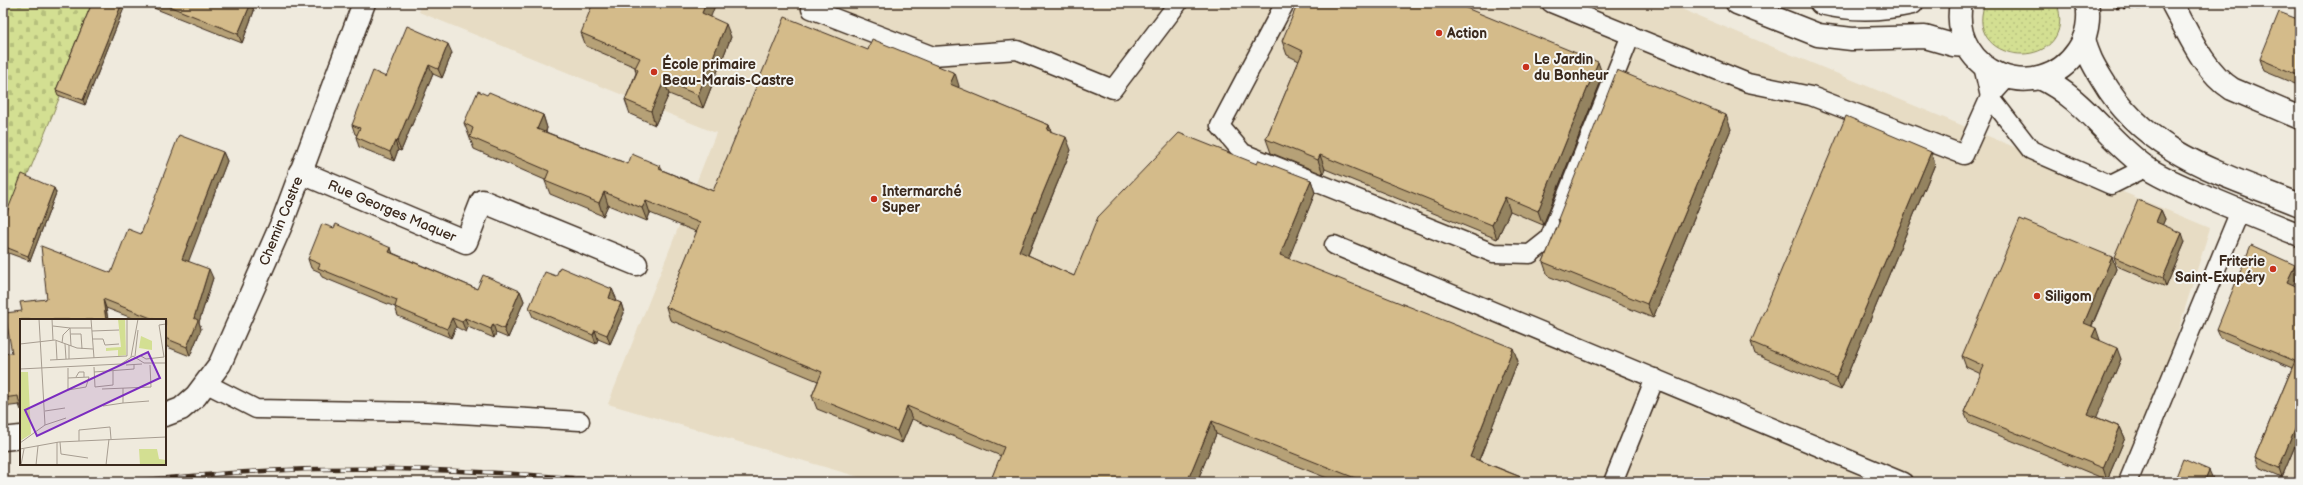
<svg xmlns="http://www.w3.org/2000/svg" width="2303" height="485" viewBox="0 0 2303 485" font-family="'Balsamiq Sans',sans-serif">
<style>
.built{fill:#e7dcc4}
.grass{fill:url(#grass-dots);stroke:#878458}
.cemetery{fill:url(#cemetery-stones);stroke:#878458}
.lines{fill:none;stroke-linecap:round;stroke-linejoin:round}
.service-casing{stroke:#3b2a1e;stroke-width:21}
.minor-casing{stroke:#3b2a1e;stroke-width:25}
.secondary-casing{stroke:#3b2a1e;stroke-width:25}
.path{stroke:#3b2a1e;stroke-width:2.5;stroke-dasharray:4 3;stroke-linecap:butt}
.service{stroke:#f6f6f2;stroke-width:18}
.minor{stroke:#f6f6f2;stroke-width:22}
.secondary{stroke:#f6f6f2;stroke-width:22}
.rail-casing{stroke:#3b2a1e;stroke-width:4.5}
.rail{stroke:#f6f6f2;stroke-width:3;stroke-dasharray:9;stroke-linecap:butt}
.wall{fill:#b6a177;stroke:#3b2a1e}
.shaded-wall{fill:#948361;stroke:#3b2a1e}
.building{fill:#d4bb8a;stroke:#3b2a1e}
.poi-dot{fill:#c8321e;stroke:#f6f6f2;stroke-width:1.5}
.labels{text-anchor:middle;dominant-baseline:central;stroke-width:4;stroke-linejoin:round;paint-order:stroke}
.poi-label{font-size:14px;font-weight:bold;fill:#3b2a1e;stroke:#f6f6f2;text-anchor:start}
.street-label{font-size:14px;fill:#3b2a1e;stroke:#f6f6f2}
.inset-road{fill:none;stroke:#a79d91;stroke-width:1}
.view{fill:#7b2cbf;fill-opacity:0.15;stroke:#7b2cbf;stroke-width:2}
.inset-edge{fill:none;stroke:#3b2a1e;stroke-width:2}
</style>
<defs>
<pattern id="grass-dots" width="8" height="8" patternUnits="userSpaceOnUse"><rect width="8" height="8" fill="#d3df92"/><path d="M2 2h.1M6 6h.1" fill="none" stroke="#b6c07d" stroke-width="1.8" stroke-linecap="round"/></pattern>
<pattern id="cemetery-stones" width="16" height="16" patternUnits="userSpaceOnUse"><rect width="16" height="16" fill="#d3df92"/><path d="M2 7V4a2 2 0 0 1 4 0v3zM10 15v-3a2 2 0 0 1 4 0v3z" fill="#b6c07d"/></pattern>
</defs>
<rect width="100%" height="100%" fill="#efeadd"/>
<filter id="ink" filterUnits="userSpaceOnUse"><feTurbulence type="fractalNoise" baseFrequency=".025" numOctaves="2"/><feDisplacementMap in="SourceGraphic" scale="8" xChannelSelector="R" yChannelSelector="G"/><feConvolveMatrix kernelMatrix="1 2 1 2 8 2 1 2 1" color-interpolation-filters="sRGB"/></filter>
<g filter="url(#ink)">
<!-- built -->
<g class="built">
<polygon points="422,3 1667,3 2210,228 2131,482 876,482 608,404 716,133 419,12"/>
<polygon points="2300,434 2300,482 2281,482"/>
</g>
<!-- grass -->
<path class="grass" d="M1985 3H2057C2079 74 1961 68 1985 3Z"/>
<!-- cemetery -->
<polygon class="cemetery" points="3,3 98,3 3,236"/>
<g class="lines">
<!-- service casing -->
<g class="service-casing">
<g id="service">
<polyline points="813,3 811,9 933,56 1017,50 1113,89 1178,3"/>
<polyline points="1285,3 1220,126 1243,153 1493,253 1530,254 1549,239 1631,35"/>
<polyline points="1551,3 1748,83 1811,96 1964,155 1990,97 2007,78"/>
<polyline points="1983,66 1990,97 2031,150 2111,185 2147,167"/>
<polyline points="1334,245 1903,482"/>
<polyline points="207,384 256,409 426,412 580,421"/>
<polyline points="1613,482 1655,378"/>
<polyline points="2128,482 2240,211"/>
</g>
</g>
<!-- minor casing -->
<g class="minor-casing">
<g id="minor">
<path d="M2173 5C2189 34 2203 70 2232 89L2300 118"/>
<polyline points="300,172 466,242 482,201 636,264"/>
<polyline points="165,415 181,409 196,396 220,364 282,223 364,3"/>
<polyline points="3,439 21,437"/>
</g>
</g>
<!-- secondary casing -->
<g class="secondary-casing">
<g id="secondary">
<polyline points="1737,3 1818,35 1852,39 1925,37 1953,45 1967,46"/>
<path d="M1821 3C1852 11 1881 10 1912 3"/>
<path d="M1961 3C1948 73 2039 109 2078 50 2087 37 2090 19 2087 3"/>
<path d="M2084 38C2087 54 2094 66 2102 79 2146 155 2224 174 2300 205"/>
<path d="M2040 78C2084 98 2108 141 2147 168 2165 180 2187 188 2207 197 2238 210 2269 223 2300 235"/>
</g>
</g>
<!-- path -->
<polyline class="path" points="2116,8 2145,8"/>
<!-- service -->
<use href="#service" class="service"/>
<!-- minor -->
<use href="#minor" class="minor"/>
<!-- secondary -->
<use href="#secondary" class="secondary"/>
<!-- rail casing -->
<g class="rail-casing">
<path id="rail" d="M124 482C190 476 255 470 321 469 421 467 521 473 621 482"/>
</g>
<!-- rail -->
<use href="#rail" class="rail"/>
</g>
<!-- wall -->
<g class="wall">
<polygon points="92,3 126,3 85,105 58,95 56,90"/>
<polygon points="141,3 251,3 254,11 242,43"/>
<polygon points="711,17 731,37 703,108 669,94 655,125 630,114 625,100 636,73 635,68 635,67 586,46 581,33"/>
<polygon points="2300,20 2300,86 2264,71 2260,59"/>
<polygon points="1282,41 1603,76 1543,225 1510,211 1497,239 1325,169 1323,174 1271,153 1266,139 1299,61 1287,55"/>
<polygon points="868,50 959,86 958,88 1049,125 1051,131 1071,150 1028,255 1074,276 1257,164 1311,180 1315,193 1288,259 1518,361 1479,460 1533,482 1337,482 1216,434 1197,482 990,482 1001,456 912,419 902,443 817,409 812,396 818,381 670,320 666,307 697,232 650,213 647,221 608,205 603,216 550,194 545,181 545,180 474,149 464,123 487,95 543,115 547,128 546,132 628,164 660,166 662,170 713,191"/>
<polygon points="452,53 442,78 433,74 401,151 398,150 394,161 359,147 356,137 357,135 355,134 352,125 386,77"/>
<polygon points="1731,129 1653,318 1548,276 1543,262 1559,223 1558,219"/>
<polygon points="223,152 227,161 188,261 213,278 199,322 201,329 190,356 165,346 165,320 137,320 106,308 108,320 21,320 21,410 19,405 3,407 3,354 12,353 22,311 47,299 111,273 141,234"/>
<polygon points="1931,152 1935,164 1841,390 1755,354 1751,342"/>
<polygon points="54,188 56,193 30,261 3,251 3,222"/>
<polygon points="2161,210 2165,219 2162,225 2185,242 2166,287 2117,266 2114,257"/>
<polygon points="334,228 477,289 520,291 524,301 508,338 496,333 494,338 468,327 466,332 456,327 451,338 398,316 395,307 322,277 320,272 311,268 308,259"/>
<polygon points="2112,257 2116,269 2092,326 2100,340 2100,341 2121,359 2096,417 2120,427 2125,438 2107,480 1969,423 1964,412 1981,374 1966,367 1962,356"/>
<polygon points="2298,274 2293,285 2300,434 2282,477 2259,467 2255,457 2292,368 2221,338 2217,329"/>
<polygon points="556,276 612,289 616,298 615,301 621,303 624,313 610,344 598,339 596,344 533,317 529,308"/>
</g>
<!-- shaded-wall -->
<g class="shaded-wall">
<polygon points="122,3 126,3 85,105 83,100"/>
<polygon points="251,3 254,11 242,43 238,34"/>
<polygon points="706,3 716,3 707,27 702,13"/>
<polygon points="726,24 731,37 703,108 698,95"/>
<polygon points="448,44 452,53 442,78 438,69"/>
<polygon points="1598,62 1603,76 1543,225 1538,211"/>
<polygon points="429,65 433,74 401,151 397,142"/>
<polygon points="955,73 959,86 954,97 950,84"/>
<polygon points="664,81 669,94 655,125 651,111"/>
<polygon points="543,115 547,128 542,142 537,129"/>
<polygon points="1726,115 1731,129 1653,318 1647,304"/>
<polygon points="1049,125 1053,138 1047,130"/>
<polygon points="1066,137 1071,150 1024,264 1019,251"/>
<polygon points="395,141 398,150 394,161 390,152"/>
<polygon points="223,152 227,161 186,268 182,259"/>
<polygon points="1931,152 1935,164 1841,390 1836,378"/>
<polygon points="1320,155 1325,169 1323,174 1318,160"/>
<polygon points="1311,180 1315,193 1285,268 1280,255"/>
<polygon points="54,188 56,193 30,261 28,256"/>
<polygon points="604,192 608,205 603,216 599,203"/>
<polygon points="1505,197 1510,211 1497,239 1492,225"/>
<polygon points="646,201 650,213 647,221 642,208"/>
<polygon points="2161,210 2165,219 2160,231 2156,222"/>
<polygon points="2182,233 2185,242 2166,287 2163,278"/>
<polygon points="391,248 394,257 389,252"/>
<polygon points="2112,257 2116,269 2088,334 2084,323"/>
<polygon points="2295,265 2298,274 2291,291 2287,282"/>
<polygon points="209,269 213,278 199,322 201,329 190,356 187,347 194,318"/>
<polygon points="612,289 616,298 612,307 609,298"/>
<polygon points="520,291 524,301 508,338 504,329"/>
<polygon points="103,299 106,308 108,320 106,320"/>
<polygon points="621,303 624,313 610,344 607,335"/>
<polygon points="452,318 456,327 451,338 447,329"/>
<polygon points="465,318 468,327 466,332 462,322"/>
<polygon points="493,324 496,333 494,338 491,329"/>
<polygon points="2096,328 2100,340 2097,349 2092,337"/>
<polygon points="595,330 598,339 596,344 593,335"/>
<polygon points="1513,348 1518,361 1475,470 1470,457"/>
<polygon points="2117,348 2121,359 2093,426 2088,414"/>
<polygon points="907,406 912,419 902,443 897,431"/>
<polygon points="2300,416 2300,434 2282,477 2279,468"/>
<polygon points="1212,421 1216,434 1197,482 1187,482"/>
<polygon points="2120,427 2125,438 2107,480 2103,468"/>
<polygon points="2209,470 2213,479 2211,482 2204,482"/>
</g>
<!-- building -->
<g class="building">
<polygon points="92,3 122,3 83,100 56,90"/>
<polygon points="161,3 251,3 238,34"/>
<polygon points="593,3 706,3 702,13 726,24 698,95 664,81 651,111 625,100 638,70 635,68 640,58 581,33"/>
<polygon points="1298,3 1454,3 1598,62 1538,211 1505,197 1492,225 1320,155 1318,160 1266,139 1303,51 1282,41"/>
<polygon points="2279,12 2300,20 2300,76 2260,59"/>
<polygon points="785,17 868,50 872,39 955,73 950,84 1049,125 1047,130 1066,137 1019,251 1074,276 1098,217 1179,133 1257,164 1259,160 1311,180 1280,255 1513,348 1470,457 1533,482 1365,482 1212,421 1187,482 990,482 1004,447 907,406 897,431 812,396 822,372 666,307 700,223 646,201 642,208 604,192 599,203 545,181 549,171 470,137 473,128 464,123 478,91 487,95 489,92 543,115 537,129 628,164 632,154 660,166 659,169 713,191"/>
<polygon points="407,26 448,44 438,69 429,65 397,142 395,141 390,152 356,137 360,128 352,125 373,71 386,77"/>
<polygon points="1617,70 1726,115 1647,304 1543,262 1560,220 1558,219"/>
<polygon points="1846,116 1931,152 1836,378 1751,342"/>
<polygon points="179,135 223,152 182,259 209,269 194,318 198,320 187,347 165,338 165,320 156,320 103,299 106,320 21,320 21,406 20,406 18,396 3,398 3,354 12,353 5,313 22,311 20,302 47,299 41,246 111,273 128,229 141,234"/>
<polygon points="22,174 54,188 28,256 3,246 3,222"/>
<polygon points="2138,200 2161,210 2156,222 2182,233 2163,278 2114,257"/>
<polygon points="2020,219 2112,257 2084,323 2096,328 2092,337 2117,348 2088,414 2120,427 2103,468 1964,412 1984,366 1962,356"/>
<polygon points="322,224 334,228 336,224 391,248 389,252 477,289 483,275 520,291 504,329 493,324 491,329 465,318 462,322 452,318 447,329 395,307 397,300 318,268 320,264 308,259"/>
<polygon points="2251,245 2295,265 2287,282 2300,288 2300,416 2279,468 2255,457 2295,361 2217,329"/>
<polygon points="560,267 612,289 609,298 621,303 607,335 595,330 593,335 529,308 545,272 556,276"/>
<polygon points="2183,459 2209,470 2204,482 2174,482"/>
</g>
</g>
<!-- markers -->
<g class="poi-dot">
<circle cx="1439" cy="33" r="4"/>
<circle cx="1526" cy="67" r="4"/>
<circle cx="654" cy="72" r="4"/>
<circle cx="874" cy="199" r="4"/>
<circle cx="2273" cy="269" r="4"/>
<circle cx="2037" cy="296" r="4"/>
</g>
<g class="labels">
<!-- poi labels -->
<g class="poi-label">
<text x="1447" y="33">Action</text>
<text x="1534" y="59">Le Jardin<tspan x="1534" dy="16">du Bonheur</tspan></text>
<text x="662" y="64">École primaire<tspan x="662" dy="16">Beau-Marais-Castre</tspan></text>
<text x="882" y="191">Intermarché<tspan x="882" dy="16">Super</tspan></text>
<text x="2265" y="261" text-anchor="end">Friterie<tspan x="2265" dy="16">Saint-Exupéry</tspan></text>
<text x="2045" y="296">Siligom</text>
</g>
<!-- street labels -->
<g class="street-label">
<text transform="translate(392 211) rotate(23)">Rue Georges Maquer</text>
<text transform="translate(281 221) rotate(-68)">Chemin Castre</text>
</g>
</g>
<!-- overview -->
<g transform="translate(20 319)">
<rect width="146" height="146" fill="#efeadd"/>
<path d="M98 0H105L106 36 98 37V31L86 32V29L101 28ZM119 130H137L139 140 146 141V145L120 146Z" fill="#d3df92"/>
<path d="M0 53H8L11 115 0 122Z" fill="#d3df92"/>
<path d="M121 17 132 22V31L119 29Z" fill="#d3df92"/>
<path class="inset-road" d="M32 0 33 21M71 0 74 39M33 7 50 9 51 27M72 12 99 11M51 15H61L62 30M72 20H83L85 26 99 25M36 22 37 41M42 24 43 16 50 9H71M0 25 35 21 57 29 73 30M45 25 46 40M49 26V40M115 37 118 11M121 37 126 40 144 38 139 6 146 5M111 38 118 0M30 41 107 37V0M106 46 122 45M74 48 75 68 93 66V52M48 49V71L66 68 69 58 48 59M0 50 101 45 113 37 124 44H146M74 53 114 50V45M56 58 59 53H64V58M82 70 131 68 130 46M103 84 129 82M83 87 103 84V69M25 92 45 89M25 106 46 99M59 122V111L90 108 91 120M37 123V146M40 123 41 135 68 139M0 124 25 106 19 0M0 130 39 123 146 118M1 146 4 130M16 146 18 127M86 146 89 120"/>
<path class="view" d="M128 33 140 59 17 117 5 91Z"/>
<rect width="146" height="146" class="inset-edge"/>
</g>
<!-- margin -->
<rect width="2303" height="485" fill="none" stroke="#f6f6f2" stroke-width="16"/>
<rect x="8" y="8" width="2287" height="469" fill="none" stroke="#3b2a1e" stroke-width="1.5" filter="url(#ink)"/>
</svg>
